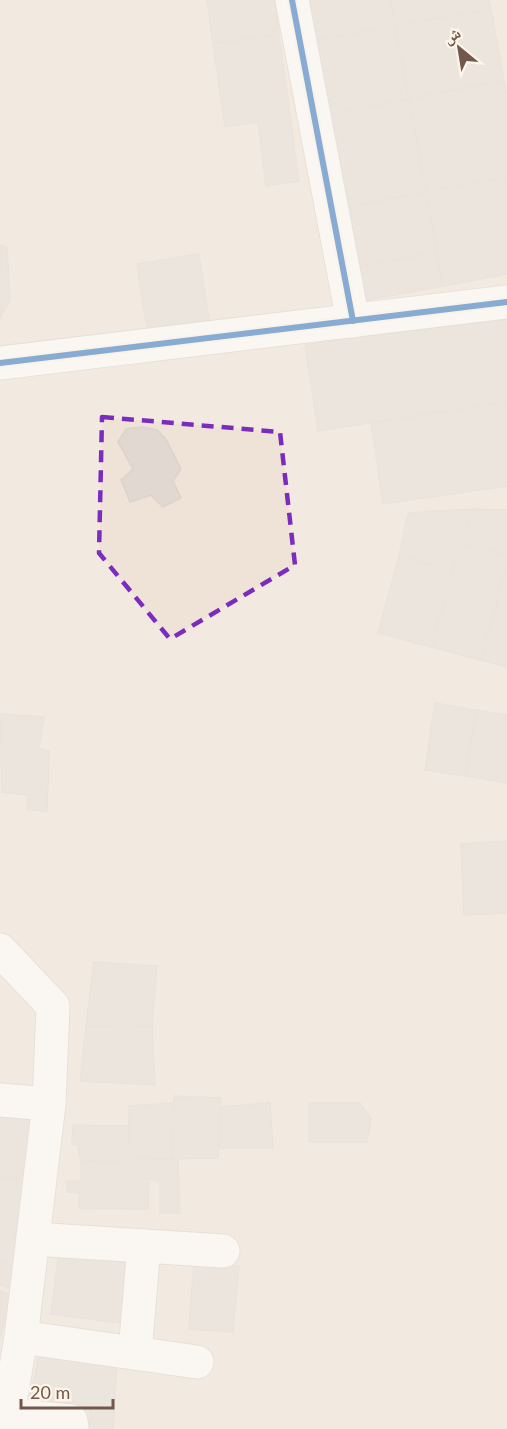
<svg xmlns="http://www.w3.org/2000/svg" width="507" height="1429" viewBox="0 0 507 1429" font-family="Lato,'Noto Naskh Arabic',sans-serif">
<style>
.residential{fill:#eee3d6}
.building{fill:#e1d8d1;stroke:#ded3cb;stroke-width:1.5}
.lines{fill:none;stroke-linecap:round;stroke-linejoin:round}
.minor-casing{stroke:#d4cdc6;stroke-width:35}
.minor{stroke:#fefdfc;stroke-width:33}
.cycleway-casing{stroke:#fef5e9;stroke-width:10}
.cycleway{stroke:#0057b8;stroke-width:6}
.marked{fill:none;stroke:#7b2cbf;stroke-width:4.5;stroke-dasharray:12 8;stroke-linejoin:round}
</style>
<rect width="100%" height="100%" fill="#f5f0e9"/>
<!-- residential -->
<rect class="residential" x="0" y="0" width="507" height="1429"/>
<!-- building -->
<g class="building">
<polygon points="207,0 275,0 279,35 213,44"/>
<polygon points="307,0 391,0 395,26 314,41"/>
<polygon points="391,0 489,0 491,9 395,26"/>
<polygon points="491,9 504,81 409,99 395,26"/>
<polygon points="395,26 409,99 328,114 314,41"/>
<polygon points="279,35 299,181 266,186 258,122 225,127 213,44"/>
<polygon points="504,81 507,96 507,177 426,192 409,99"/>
<polygon points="409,99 426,192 345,207 328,114"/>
<polygon points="507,177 507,274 443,286 426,192"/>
<polygon points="426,192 436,252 356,267 345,207"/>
<polygon points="0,245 7,248 10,300 0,318"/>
<polygon points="436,252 443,286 362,301 356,267"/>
<polygon points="199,254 209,320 147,330 137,264"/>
<polygon points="507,314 507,402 318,431 305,345"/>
<polygon points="507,402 507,486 383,504 371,423"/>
<polygon points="142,427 157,430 166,439 181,469 173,481 181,498 163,507 151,495 130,502 121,480 133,469 118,442 126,429"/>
<polygon points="473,509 453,570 399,556 408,513"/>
<polygon points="473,509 507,510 507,555 460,543"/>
<polygon points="460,543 507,555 507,566 481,660 431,647"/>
<polygon points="399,556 453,570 431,647 378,633"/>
<polygon points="507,566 507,667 481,660"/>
<polygon points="435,703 476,710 466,776 425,770"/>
<polygon points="476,710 507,715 507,783 466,776"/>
<polygon points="0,714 44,717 39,748 49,751 47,812 27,809 28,795 2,792"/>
<polygon points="507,841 507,913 464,915 461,844"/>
<polygon points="94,962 157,966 152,1027 86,1026"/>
<polygon points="86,1026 152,1027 155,1085 80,1081"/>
<polygon points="174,1096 221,1098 218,1158 172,1159"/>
<polygon points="0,1103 42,1107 33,1180 0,1176"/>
<polygon points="174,1103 172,1159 128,1160 129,1106"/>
<polygon points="270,1103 273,1148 219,1148 220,1107"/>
<polygon points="309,1103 360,1103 371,1119 367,1142 309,1142"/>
<polygon points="73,1125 128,1126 128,1160 81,1161 77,1144 72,1145"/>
<polygon points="178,1159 180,1213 160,1213 160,1182 138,1176 138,1160"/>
<polygon points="128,1160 138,1160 138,1176 149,1179 148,1209 79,1208 80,1193 67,1192 67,1181 81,1181 81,1161"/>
<polygon points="0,1176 33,1180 19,1265 0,1262"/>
<polygon points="59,1252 136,1262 128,1324 51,1314"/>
<polygon points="0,1262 19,1265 13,1289 0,1285"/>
<polygon points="194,1262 239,1266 233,1332 189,1329"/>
<polygon points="0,1291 11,1294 0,1339"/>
<polygon points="41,1346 117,1362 113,1429 89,1429 90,1411 30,1397"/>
</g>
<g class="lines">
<!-- minor casing -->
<g class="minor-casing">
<g id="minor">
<polyline points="292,0 353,321"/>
<polyline points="0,363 507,302"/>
<polyline points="0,950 53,1006 49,1104 21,1337 8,1415 71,1421 72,1429"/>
<polyline points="0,1100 49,1104"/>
<polyline points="33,1239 223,1251"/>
<polyline points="21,1337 197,1362"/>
<polyline points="135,1353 144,1246"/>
</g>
</g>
<!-- minor -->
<use href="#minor" class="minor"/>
<!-- cycleway casing -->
<g class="cycleway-casing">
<g id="cycleway">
<polyline points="292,0 353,321"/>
<polyline points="0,363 507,302"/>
</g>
</g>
<!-- cycleway -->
<use href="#cycleway" class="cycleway"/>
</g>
<!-- marked area -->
<path d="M0 0H507V1429H0ZM102 417 280 432 295 565 170 639 99 553Z" fill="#f5f0e9" fill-opacity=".55" fill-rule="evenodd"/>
<path class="marked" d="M102 417 280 432 295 565 170 639 99 553Z"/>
<!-- north arrow -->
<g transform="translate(459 48) rotate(330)" stroke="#fef5e9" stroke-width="4.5" paint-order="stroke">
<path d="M0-4.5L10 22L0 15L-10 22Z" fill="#71584b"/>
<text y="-9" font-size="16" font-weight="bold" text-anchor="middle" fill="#71584b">ش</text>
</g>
<!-- scale -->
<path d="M21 1399v9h92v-9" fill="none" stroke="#71584b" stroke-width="3"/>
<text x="30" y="1399" font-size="18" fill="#71584b" stroke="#fef5e9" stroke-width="4.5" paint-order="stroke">20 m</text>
</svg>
